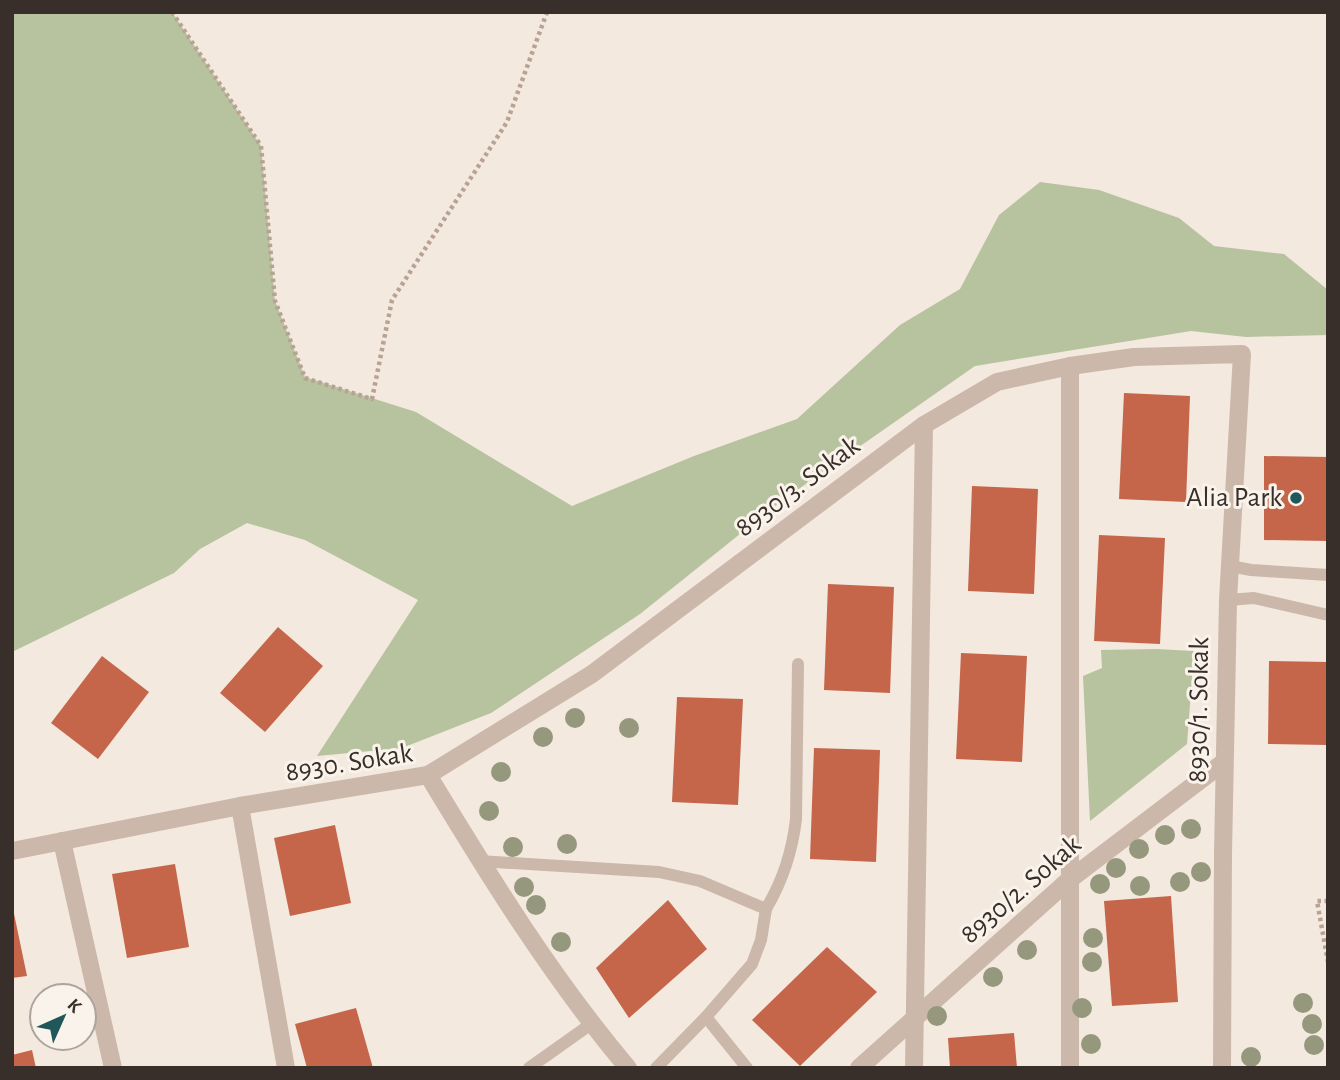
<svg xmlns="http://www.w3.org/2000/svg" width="1340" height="1080" viewBox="0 0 1340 1080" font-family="'Alegreya Sans',sans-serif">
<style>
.green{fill:#b7c29e}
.building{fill:#c5654a}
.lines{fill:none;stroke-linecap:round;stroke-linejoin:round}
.path{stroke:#b7a294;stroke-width:4.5;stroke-dasharray:3.5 3.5;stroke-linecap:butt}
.lane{stroke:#cbb8aa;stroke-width:12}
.street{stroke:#cbb8aa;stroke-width:18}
.tree{fill:#95987d}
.poi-dot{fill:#1f575a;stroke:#faf3eb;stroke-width:2.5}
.labels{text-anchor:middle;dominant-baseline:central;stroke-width:6;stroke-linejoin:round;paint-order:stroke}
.street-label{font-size:28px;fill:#382e2a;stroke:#faf3eb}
.poi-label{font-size:28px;fill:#382e2a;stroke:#faf3eb;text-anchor:end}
</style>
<rect width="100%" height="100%" fill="#f3e9de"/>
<!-- green -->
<g class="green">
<polygon points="12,12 172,12 261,146 275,301 305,377 416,412 572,506 694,456 797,419 900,325 960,289 999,215 1040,182 1099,190 1179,218 1214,246 1284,254 1328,290 1328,335 1246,337 1191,331 975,366 780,502 640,614 491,713 402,748 317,756 418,600 305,540 247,523 200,549 174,573 12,652"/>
<polygon points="1156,649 1194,651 1187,744 1090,821 1083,676 1102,668 1101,650"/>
</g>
<!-- building -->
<g class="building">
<polygon points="1124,393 1190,396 1186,502 1119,499"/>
<polygon points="1264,456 1328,457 1328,541 1264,540"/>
<polygon points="972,486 1038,489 1034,594 968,591"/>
<polygon points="1099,535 1165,538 1160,644 1094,641"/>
<polygon points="828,584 894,587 890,693 824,690"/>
<polygon points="278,627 323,666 265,732 220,693"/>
<polygon points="961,653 1027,656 1022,762 956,759"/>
<polygon points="102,656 149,692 98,759 51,723"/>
<polygon points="1269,661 1328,662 1328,745 1268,744"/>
<polygon points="677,697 743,699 738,805 672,802"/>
<polygon points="814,748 880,750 876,862 810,859"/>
<polygon points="335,825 351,903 290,916 274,838"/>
<polygon points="175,864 189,947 127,958 112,874"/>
<polygon points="1171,896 1178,1002 1112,1006 1104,901"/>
<polygon points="668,900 707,949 629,1018 596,968"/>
<polygon points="12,904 27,976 12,978"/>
<polygon points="827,947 877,992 800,1066 752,1020"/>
<polygon points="356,1008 373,1068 307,1068 295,1024"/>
<polygon points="1014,1033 1017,1068 950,1068 948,1038"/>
<polygon points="32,1050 36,1068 12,1068 12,1055"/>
</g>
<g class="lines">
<!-- path -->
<g class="path">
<polyline points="172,12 261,146 275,301 305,378 372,399 392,300 507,122 547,12"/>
<polyline points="1328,901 1317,901 1328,962"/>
</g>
<!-- lane -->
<g class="lane">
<polyline points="1230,566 1251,570 1328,575"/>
<polyline points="1228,600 1254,598 1328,615"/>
<polyline points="479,861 659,872 700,881 766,909 761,940 752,964 706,1017 656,1068"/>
<path d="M766 909C783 880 792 853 796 819L798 664"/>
<polyline points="706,1017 747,1068"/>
<polyline points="529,1068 591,1024"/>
</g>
<!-- street -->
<g class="street">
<polyline points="1070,366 1070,1068"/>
<polyline points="428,775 592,674 924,425 997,382 1070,366 1134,357 1242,354 1228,600 1223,854 1222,1068"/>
<polyline points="240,806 286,1068"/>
<polyline points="62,841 113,1068"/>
<path d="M12 851 240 806 428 775C489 876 552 978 628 1068"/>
<polyline points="859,1068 1069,880 1224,762"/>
<polyline points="914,1068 924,425"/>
</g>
</g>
<!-- trees -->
<g class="tree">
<circle cx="575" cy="718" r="10"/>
<circle cx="629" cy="728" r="10"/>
<circle cx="543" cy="737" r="10"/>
<circle cx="501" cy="772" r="10"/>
<circle cx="489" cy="811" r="10"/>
<circle cx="1191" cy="829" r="10"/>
<circle cx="1165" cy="835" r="10"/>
<circle cx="567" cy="844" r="10"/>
<circle cx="513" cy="847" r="10"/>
<circle cx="1139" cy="849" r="10"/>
<circle cx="1116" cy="868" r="10"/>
<circle cx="1201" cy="872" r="10"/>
<circle cx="1180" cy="882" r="10"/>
<circle cx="1100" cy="884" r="10"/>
<circle cx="1140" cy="886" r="10"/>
<circle cx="524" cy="887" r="10"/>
<circle cx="536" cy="905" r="10"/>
<circle cx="1093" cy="938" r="10"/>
<circle cx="561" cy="942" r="10"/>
<circle cx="1027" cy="950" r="10"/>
<circle cx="1092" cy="962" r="10"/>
<circle cx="993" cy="977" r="10"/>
<circle cx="1303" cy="1003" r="10"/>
<circle cx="1082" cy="1008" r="10"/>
<circle cx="937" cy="1016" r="10"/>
<circle cx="1312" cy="1024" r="10"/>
<circle cx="1091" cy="1044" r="10"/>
<circle cx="1314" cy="1045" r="10"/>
<circle cx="1251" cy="1057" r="10"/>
</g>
<!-- markers -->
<circle class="poi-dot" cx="1296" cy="498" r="7"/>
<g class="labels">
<!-- street labels -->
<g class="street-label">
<text transform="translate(798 487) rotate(-37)">8930/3. Sokak</text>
<text transform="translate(1199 710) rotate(-89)">8930/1. Sokak</text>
<text transform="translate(349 763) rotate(-9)">8930. Sokak</text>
<text transform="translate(1021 890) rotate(-41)">8930/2. Sokak</text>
</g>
<!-- poi labels -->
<g class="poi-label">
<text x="1282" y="498">Alia Park</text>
</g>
</g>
<!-- border -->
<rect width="1340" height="1080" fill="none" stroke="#382e2a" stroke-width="28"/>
<!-- north arrow -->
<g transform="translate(63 1017) rotate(45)"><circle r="33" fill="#faf3eb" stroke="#aca49e" stroke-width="2"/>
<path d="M0-5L12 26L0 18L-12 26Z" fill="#1f575a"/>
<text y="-10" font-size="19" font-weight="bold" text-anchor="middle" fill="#382e2a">K</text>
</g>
</svg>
